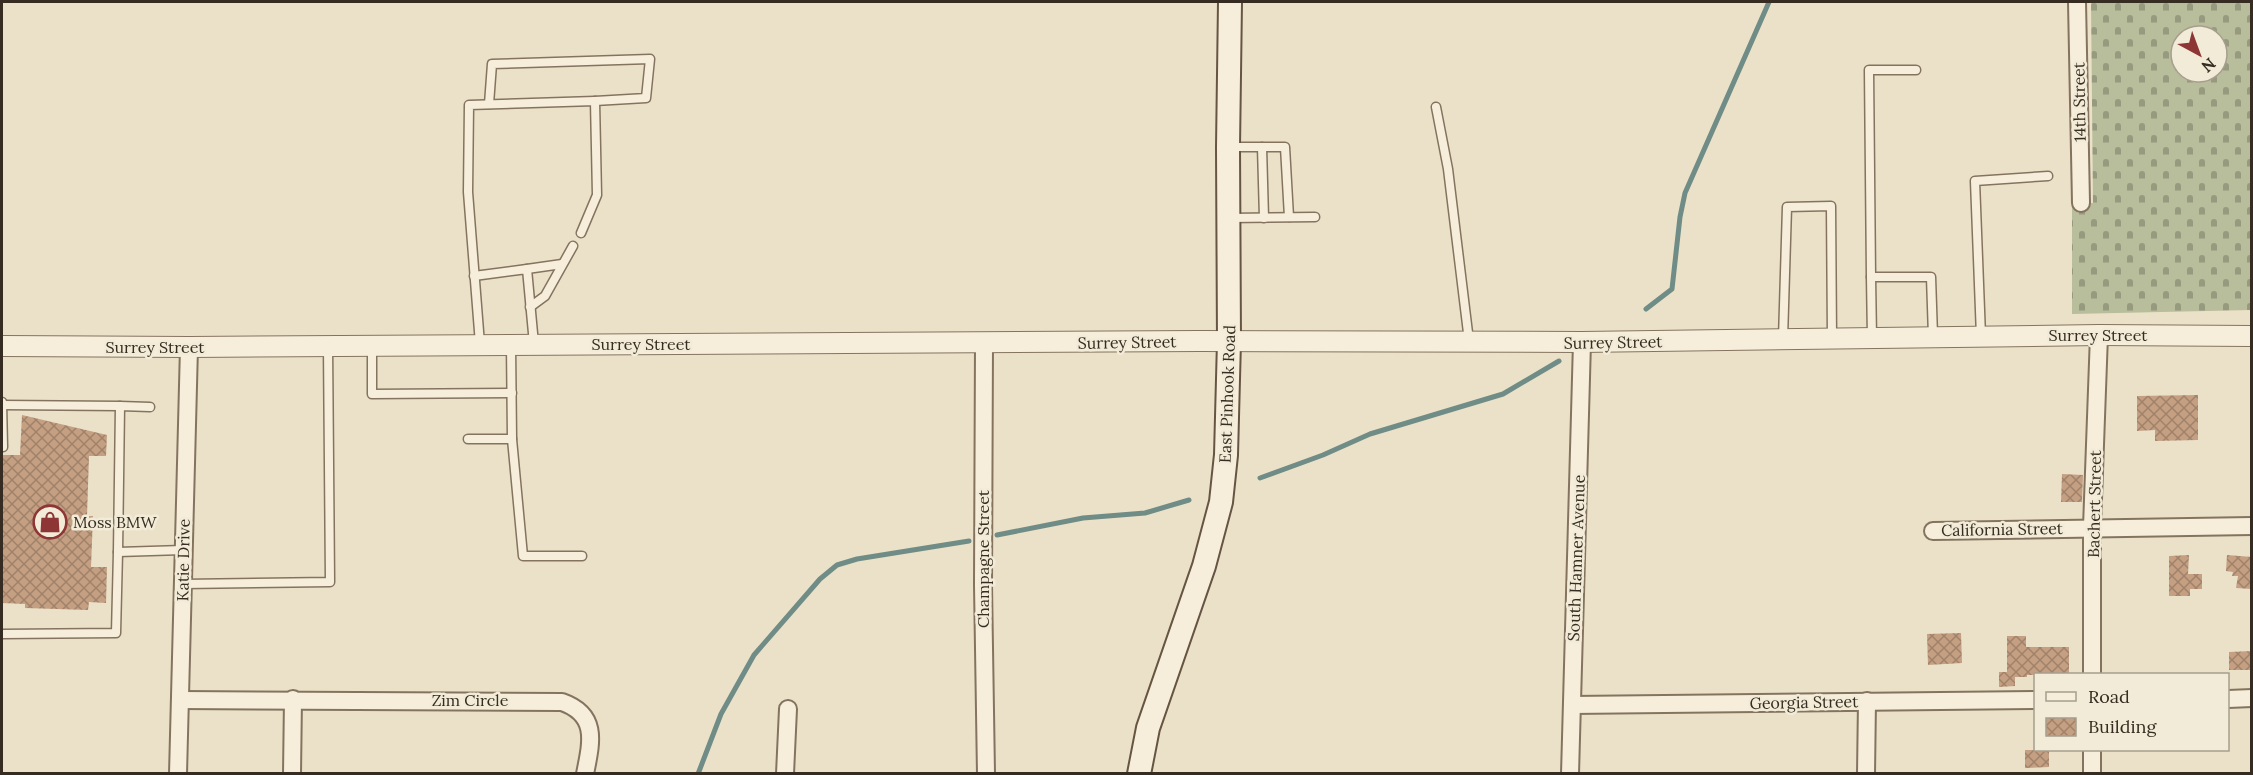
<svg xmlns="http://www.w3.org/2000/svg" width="2253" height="775" viewBox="0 0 2253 775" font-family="Lora,serif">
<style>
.cemetery{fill:url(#cemetery-stones);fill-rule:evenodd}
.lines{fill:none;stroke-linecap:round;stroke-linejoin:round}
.stream{stroke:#708c86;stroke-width:5}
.building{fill:url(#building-cross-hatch)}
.service-casing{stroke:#84745f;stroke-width:11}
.minor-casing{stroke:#84745f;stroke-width:20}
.tertiary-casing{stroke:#84745f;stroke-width:22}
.secondary-casing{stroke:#665542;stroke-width:26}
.service{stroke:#f6eedb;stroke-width:8}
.minor{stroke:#f6eedb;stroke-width:16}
.tertiary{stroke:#f6eedb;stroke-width:20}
.secondary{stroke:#f6eedb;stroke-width:22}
.labels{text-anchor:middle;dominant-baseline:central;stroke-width:5;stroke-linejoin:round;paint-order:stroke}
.street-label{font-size:16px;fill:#362c21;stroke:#f2ebd7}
.poi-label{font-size:16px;fill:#362c21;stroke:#f2ebd7;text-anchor:start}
</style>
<defs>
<pattern id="cemetery-stones" width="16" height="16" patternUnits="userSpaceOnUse" patternTransform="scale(1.5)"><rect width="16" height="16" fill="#b8bd9b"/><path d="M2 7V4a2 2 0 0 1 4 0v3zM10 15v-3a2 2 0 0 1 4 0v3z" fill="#969a7e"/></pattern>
<pattern id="building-cross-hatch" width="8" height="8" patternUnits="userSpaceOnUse" patternTransform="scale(1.5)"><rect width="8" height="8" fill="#c49f82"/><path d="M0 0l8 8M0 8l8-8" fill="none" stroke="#a0826a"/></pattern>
</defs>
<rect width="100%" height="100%" fill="#eae1c8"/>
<!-- cemetery -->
<path class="cemetery" d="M2091 2H2251V310L2072 314V204L2093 203ZM2181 36H2217V72H2181Z"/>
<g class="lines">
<!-- stream -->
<g class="stream">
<polyline points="1646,309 1672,289 1680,217 1685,193 1769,2"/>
<polyline points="1260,478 1323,455 1370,434 1503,394 1559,361"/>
<polyline points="997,535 1083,518 1145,513 1189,500"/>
<polyline points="698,774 721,714 754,655 820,579 837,565 857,559 969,541"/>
</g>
</g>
<!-- building -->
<g class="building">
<polygon points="2198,395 2198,440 2155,441 2155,430 2137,431 2137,396"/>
<polygon points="22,415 107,435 106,456 89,456 87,516 93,516 91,567 107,567 106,603 89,602 88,610 25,608 25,604 2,603 2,455 20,455"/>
<polygon points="2062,474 2083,475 2082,502 2061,502"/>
<polygon points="2189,555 2188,574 2202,574 2202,589 2190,589 2190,596 2169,596 2169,556"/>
<polygon points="2227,555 2252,557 2252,589 2236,588 2238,576 2232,576 2233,572 2226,571"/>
<polygon points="1961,633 1962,663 1928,665 1927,634"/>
<polygon points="2007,636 2026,636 2026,647 2069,647 2069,675 2027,675 2027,677 2015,677 2015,686 1999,687 1999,672 2007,672"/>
<polygon points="2252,651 2252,670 2229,670 2229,652"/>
<polygon points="2025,750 2049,750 2049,767 2025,768"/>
</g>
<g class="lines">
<!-- service casing -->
<g class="service-casing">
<g id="service">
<polyline points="1916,70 1869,70 1871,277 1931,277 1933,336"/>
<polyline points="489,104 492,64 650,59 646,98 595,101"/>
<polyline points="1436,107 1448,169 1469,341"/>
<polyline points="1229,147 1285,147 1289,217"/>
<polyline points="1262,147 1264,218"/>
<polyline points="1229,218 1315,217"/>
<polyline points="527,269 562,264"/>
<polyline points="474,276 527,269 534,344"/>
<polyline points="1871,277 1872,338"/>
<polyline points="530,307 545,296 573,246"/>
<polyline points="1981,336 1975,181 2048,176"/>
<polyline points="1783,339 1787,207 1831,206 1832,338"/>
<polyline points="480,344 468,192 469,105 595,101 597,195 581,233"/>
<polyline points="372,345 372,394 512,393"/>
<polyline points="511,345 512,439 523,556 582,556"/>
<polyline points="2,402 3,447"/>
<polyline points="2,405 120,406"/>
<polyline points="150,407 120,406 118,552 183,550"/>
<polyline points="468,439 512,439"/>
<polyline points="183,584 330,582 328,346"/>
<polyline points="2,634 116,633 118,552"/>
</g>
</g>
<!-- minor casing -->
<g class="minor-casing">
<g id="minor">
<polyline points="2077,2 2081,203"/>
<polyline points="984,344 983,585 986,774"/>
<polyline points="1933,531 2252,526"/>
<polyline points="2092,674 2092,527 2099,335"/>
<polyline points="2228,699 2252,698"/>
<path d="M180 700 562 702C599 715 591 743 585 774"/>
<polyline points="1572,705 2036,700"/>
<polyline points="178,774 189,347"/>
<polyline points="292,774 293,699"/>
<polyline points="785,774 788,709"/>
<polyline points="1570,774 1582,342"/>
<polyline points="1866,774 1867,701"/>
<polyline points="2092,774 2092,750"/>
</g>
</g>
<!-- tertiary casing -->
<g class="tertiary-casing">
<polyline id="tertiary" points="2,346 189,347 1200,341 1582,342 2099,335 2252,336"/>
</g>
<!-- secondary casing -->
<g class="secondary-casing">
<polyline id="secondary" points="1139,774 1148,728 1204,566 1221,502 1226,455 1229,341 1228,147 1230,2"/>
</g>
<!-- service -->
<use href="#service" class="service"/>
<!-- minor -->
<use href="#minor" class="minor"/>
<!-- tertiary -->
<use href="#tertiary" class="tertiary"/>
<!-- secondary -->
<use href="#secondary" class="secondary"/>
</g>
<!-- icons -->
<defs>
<g id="shop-ring" transform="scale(1.725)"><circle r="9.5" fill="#f2ebd7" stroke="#8d3635" stroke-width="1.5"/><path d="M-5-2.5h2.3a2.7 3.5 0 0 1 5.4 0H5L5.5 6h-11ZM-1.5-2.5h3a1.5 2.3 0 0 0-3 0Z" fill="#8d3635"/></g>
</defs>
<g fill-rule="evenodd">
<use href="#shop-ring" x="50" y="522"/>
</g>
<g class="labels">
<!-- street labels -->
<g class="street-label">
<text transform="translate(2079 102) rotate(-91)">14th Street</text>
<text x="2098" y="335">Surrey Street</text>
<text transform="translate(1127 342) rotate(-1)">Surrey Street</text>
<text transform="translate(1613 342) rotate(-1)">Surrey Street</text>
<text x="641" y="344">Surrey Street</text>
<text x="155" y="347">Surrey Street</text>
<text transform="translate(1227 394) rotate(-88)">East Pinhook Road</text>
<text transform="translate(2094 504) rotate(-89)">Bachert Street</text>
<text transform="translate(2002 529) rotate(-1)">California Street</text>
<text transform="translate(1576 558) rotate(-88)">South Hamner Avenue</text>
<text transform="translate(983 559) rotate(-90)">Champagne Street</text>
<text transform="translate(183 560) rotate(-89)">Katie Drive</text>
<text x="470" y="700">Zim Circle</text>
<text transform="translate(1804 702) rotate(-1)">Georgia Street</text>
</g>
<!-- poi labels -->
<g class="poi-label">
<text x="73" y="522">Moss BMW</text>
</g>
</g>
<!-- border -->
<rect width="2253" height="775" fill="none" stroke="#362c21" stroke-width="6"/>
<!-- legend -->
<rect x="2034" y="673" width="195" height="78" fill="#f2ebd7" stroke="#a79f8e" stroke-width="1.5"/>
<rect x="2046" y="692" width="30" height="9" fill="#f6eedb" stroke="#a79f8e" stroke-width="1.5"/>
<text x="2088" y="703" font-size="18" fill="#362c21">Road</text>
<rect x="2046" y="718" width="30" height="18" fill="url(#building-cross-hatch)" stroke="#a79f8e" stroke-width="1.5"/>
<text x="2088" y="733" font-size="18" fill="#362c21">Building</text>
<!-- north arrow -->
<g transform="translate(2199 54) rotate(139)"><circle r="28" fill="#f2ebd7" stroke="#a79f8e" stroke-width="1.5"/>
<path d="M0-4.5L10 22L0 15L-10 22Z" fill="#8d3635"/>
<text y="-9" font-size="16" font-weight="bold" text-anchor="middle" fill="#362c21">N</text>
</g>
</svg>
